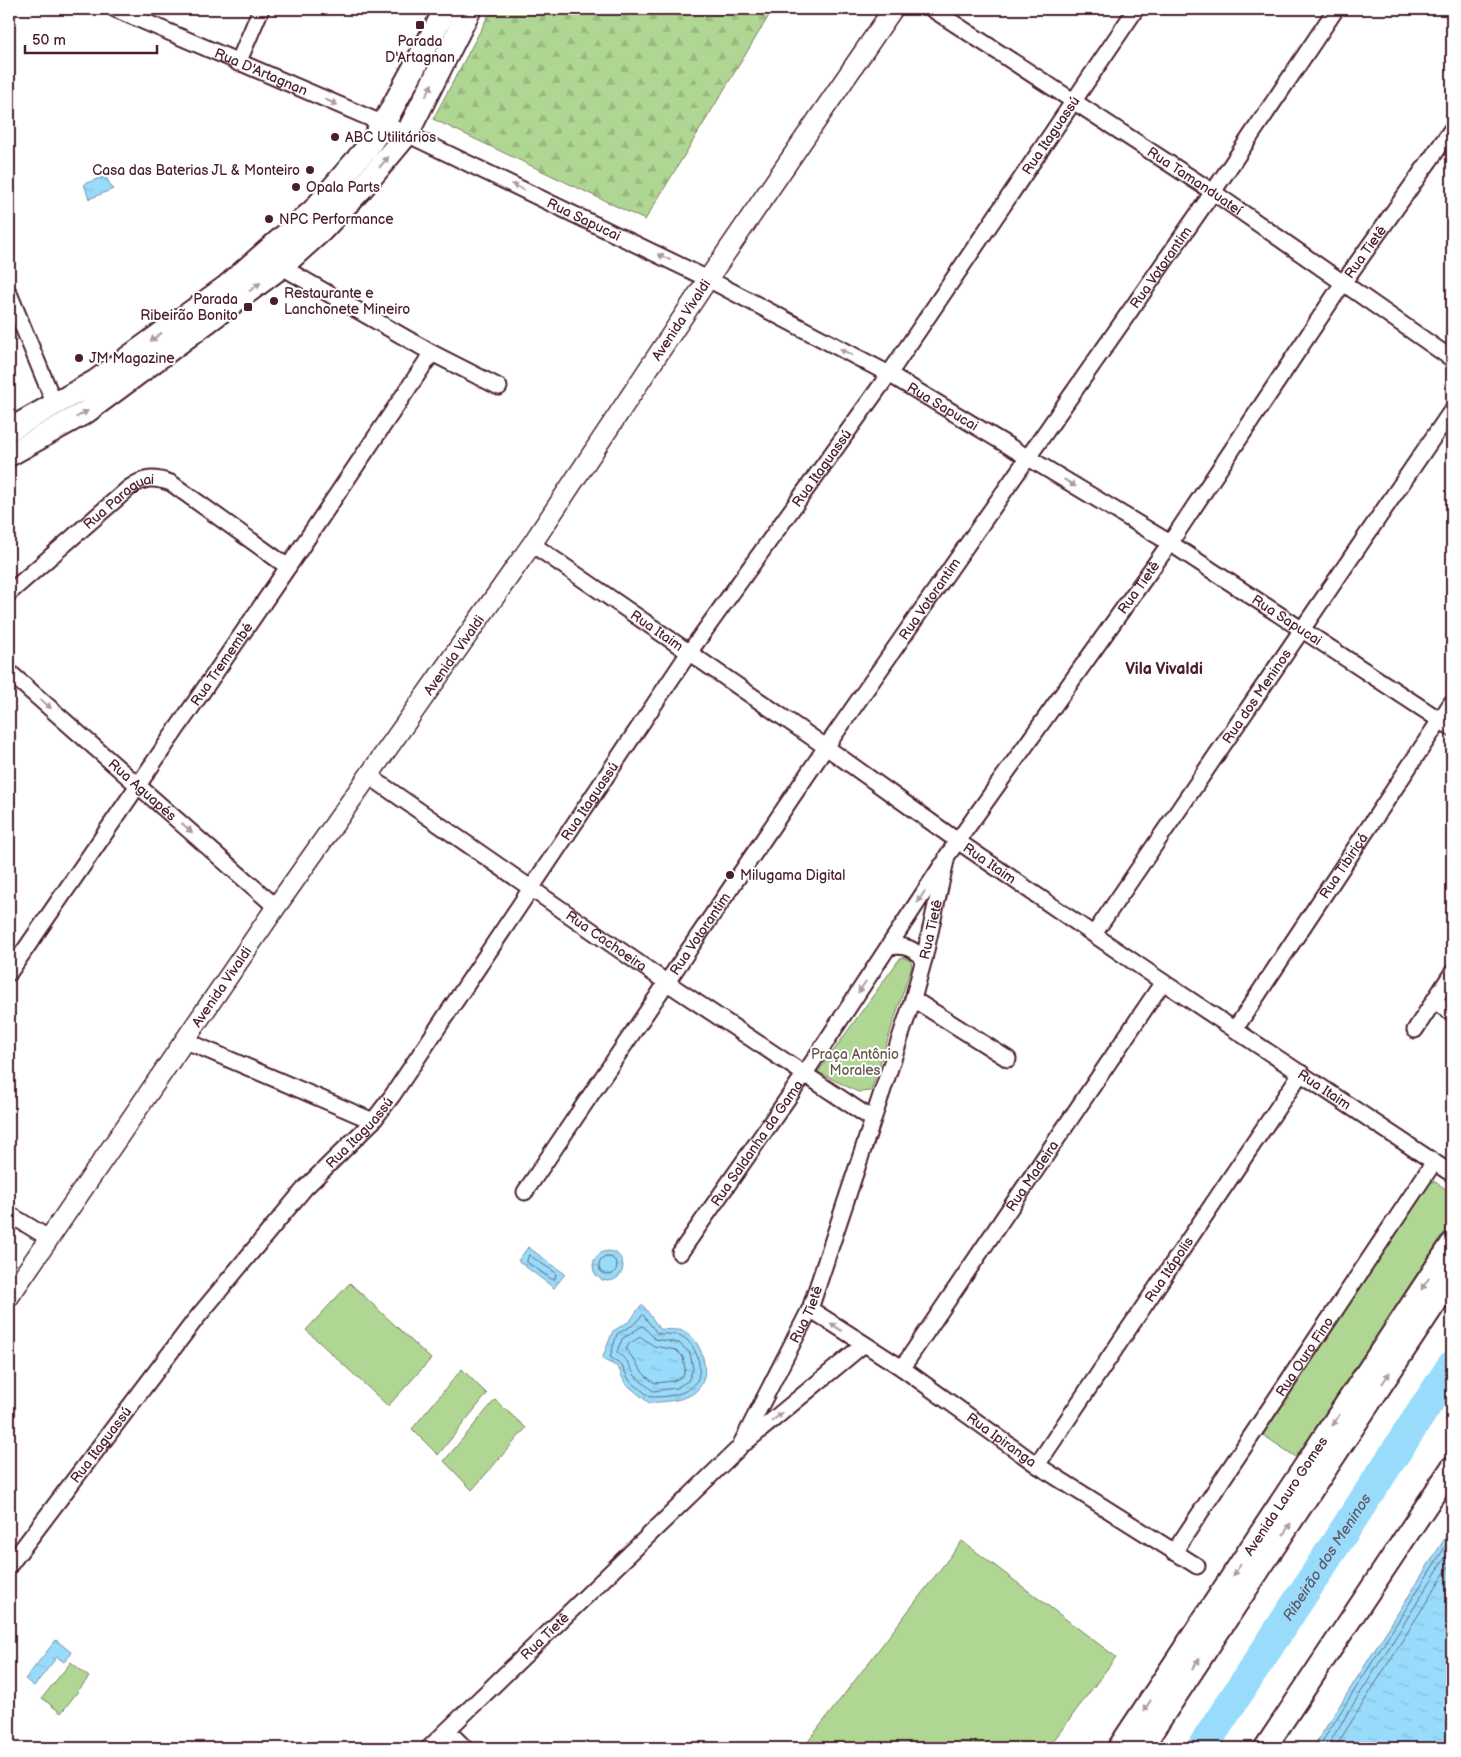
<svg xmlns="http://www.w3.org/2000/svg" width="1461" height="1757" viewBox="0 0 1461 1757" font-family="'Balsamiq Sans',sans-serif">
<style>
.forest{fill:url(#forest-firs);stroke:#7c7b5f}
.park{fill:#afd793;stroke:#7c7b5f}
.water{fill:url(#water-ripples);stroke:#7990a7}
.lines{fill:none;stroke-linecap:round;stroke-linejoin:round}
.shore{stroke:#696a7e;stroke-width:1}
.river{stroke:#98dbfa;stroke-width:31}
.minor-casing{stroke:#4a1f2b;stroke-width:19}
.tertiary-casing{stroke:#4a1f2b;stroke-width:22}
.secondary-casing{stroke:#4a1f2b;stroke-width:25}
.primary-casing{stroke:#4a1f2b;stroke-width:26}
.minor{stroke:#fff;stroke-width:15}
.tertiary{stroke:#fff;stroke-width:19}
.secondary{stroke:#fff;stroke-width:21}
.primary{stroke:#fff;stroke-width:22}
.oneway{fill:#ae9aa0}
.poi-dot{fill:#4a1f2b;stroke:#fff;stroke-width:2}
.labels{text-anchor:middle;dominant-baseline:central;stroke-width:4;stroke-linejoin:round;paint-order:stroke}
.poi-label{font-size:14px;fill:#4a1f2b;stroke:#fff;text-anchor:start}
.street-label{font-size:14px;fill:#4a1f2b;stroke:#fff}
.park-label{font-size:14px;fill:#68564a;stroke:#fff}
.water-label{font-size:15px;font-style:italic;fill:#615769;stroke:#fff}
.quarter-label{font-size:16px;font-weight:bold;fill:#4a1f2b;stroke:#fff}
</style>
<defs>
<pattern id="forest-firs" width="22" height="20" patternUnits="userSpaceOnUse" patternTransform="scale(1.25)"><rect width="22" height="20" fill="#afd793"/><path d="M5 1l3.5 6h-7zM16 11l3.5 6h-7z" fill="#98b87f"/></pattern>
<pattern id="water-ripples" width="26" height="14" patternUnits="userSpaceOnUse" patternTransform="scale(1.25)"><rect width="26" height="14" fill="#98dbfa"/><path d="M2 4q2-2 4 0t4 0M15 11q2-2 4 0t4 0" fill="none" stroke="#84bcd6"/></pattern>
</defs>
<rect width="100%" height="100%" fill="#fff"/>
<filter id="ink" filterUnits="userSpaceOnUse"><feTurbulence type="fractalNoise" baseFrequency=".02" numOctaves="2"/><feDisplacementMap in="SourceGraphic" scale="10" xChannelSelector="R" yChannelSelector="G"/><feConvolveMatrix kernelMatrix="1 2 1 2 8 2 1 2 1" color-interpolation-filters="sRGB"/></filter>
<g filter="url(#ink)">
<!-- forest -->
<polygon class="forest" points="492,9 773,9 645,220 433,119"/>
<!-- park -->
<g class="park">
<polygon points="901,957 910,960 912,965 871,1091 858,1092 818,1072"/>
<polygon points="1432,1180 1452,1193 1452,1221 1296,1457 1263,1435"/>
<polygon points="350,1283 431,1359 388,1406 306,1330"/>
<polygon points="462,1369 487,1394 438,1455 412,1429"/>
<polygon points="495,1400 526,1428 472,1490 444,1461"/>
<polygon points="962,1541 1116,1657 1048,1748 803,1748"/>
<polygon points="71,1662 89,1677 61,1713 42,1698"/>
</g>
<!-- water -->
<g class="water">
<polygon points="105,176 113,189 89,199 84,184"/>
<polygon points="528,1247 565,1274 554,1288 518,1261"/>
<circle cx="608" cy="1266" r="15"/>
<path d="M642 1304 660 1329C667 1330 677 1329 684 1331 702 1340 712 1374 698 1389 687 1402 664 1401 649 1403L625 1383 618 1367 602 1359 613 1331 630 1321Z"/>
<polygon points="1452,1527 1452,1748 1313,1748"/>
<polygon points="56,1640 72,1653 64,1662 57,1657 34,1686 25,1679"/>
</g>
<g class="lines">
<!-- shore -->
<g class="shore">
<polygon points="529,1255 556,1273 555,1279 551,1279 527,1262"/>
<circle cx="608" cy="1266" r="9"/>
<path d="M643 1315 657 1333C665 1335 674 1333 681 1336 697 1343 707 1375 692 1387 680 1396 665 1397 650 1397L629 1380 621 1364 610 1357 617 1334 633 1325Z"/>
<polygon points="643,1326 655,1339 679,1343 690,1353 693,1369 688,1381 676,1388 653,1391 635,1376 627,1361 617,1352 622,1339"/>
<path d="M641 1337 654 1346 676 1350 683 1357 685 1369 683 1376 673 1381 655 1383C641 1375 636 1361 626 1349L629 1344Z"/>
<polyline points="1318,1748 1452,1536"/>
<polyline points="1326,1748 1452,1547"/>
<polyline points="1335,1748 1452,1561"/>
</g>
<!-- river -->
<path class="river" id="s1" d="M1202 1748 1452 1366"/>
<!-- minor casing -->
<g class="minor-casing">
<g id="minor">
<path id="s2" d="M115 9 407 134 708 279 889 374 1170 543 1452 728"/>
<path id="s3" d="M932 9 1213 192 1452 359"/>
<polyline points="238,63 261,9"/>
<polyline points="275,263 432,353 499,387"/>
<polyline points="9,293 55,405"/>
<path id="s4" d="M532 544 826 747 959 842 1163 982 1452 1174"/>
<path id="s5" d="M9 593 129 488C144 477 154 477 171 483L288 567"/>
<path id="s6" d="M9 672 276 907"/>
<path id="s7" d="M369 776 666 982 872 1119"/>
<path id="s8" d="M1094 934 1452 410"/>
<path d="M889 947C905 944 913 949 924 959"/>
<path id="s9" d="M9 973 288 567 432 353"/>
<polyline points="913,999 1008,1059"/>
<polyline points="1434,1001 1452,1013"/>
<path id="s10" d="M1235 1029 1452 702"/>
<polyline points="1415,1030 1452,973"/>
<polyline points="184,1040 373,1121"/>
<path id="s11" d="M525 1192 826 747 1213 192 1336 9"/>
<polyline points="9,1214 50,1239"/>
<path id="s12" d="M680 1253 804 1075 942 865"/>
<path id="s13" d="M810 1309 902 1368 1037 1465 1197 1566"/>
<path id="s14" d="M902 1368 1163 982"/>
<polyline points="745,1443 863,1345"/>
<path id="s15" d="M1037 1465 1301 1073"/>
<path id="s16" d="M1174 1552 1434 1162"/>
<path id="s17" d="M9 1566 195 1320 305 1188 373 1121 392 1096 688 654 889 374 1136 9"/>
<polyline points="448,1731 465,1748"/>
<path id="s18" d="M429 1748 739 1448 810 1309 913 999 924 959 947 856 1170 543 1343 283 1452 129"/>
</g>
</g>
<!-- tertiary casing -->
<g class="tertiary-casing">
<g id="tertiary">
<path id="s19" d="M9 1297 276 907 532 544 708 279 893 9"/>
</g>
</g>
<!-- secondary casing -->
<g class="secondary-casing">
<polyline id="secondary" points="1265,1748 1452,1467"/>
</g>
<!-- primary casing -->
<g class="primary-casing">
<g id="primary">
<polyline points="9,430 96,381 226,287 314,210 367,148 384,123 446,9"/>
<polyline points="9,455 86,412 281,267 322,230 362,188 407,134 470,9"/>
<path id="s20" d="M1119 1748 1452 1244"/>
<polyline points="1141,1748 1452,1277"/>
</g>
</g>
<!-- minor -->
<use href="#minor" class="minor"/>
<!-- tertiary -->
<use href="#tertiary" class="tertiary"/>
<!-- secondary -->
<use href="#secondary" class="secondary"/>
<!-- primary -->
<use href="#primary" class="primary"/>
</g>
<!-- one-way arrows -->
<defs><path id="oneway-solid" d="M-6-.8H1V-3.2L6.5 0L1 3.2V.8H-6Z" transform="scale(1.25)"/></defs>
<g class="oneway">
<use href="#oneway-solid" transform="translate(429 90) rotate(-63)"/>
<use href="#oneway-solid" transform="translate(331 102) rotate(23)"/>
<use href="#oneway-solid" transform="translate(384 162) rotate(-50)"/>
<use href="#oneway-solid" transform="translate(518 187) rotate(-154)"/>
<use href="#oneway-solid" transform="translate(664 257) rotate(-154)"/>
<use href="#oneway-solid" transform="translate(255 287) rotate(-37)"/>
<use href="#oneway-solid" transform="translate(156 337) rotate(144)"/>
<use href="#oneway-solid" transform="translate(846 352) rotate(-152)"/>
<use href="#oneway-solid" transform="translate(82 414) rotate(-30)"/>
<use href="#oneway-solid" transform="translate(1070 483) rotate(31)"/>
<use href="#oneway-solid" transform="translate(46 704) rotate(41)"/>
<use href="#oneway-solid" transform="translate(187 828) rotate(42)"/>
<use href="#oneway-solid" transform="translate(921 897) rotate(123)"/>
<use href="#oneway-solid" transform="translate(862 987) rotate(124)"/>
<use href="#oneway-solid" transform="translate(1425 1284) rotate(123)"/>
<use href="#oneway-solid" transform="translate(836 1327) rotate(-146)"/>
<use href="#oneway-solid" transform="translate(1386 1378) rotate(-57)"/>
<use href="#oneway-solid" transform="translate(777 1417) rotate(-40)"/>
<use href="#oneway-solid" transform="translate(1336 1420) rotate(123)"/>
<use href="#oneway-solid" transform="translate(1287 1529) rotate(-57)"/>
<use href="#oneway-solid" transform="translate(1237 1570) rotate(124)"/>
<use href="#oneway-solid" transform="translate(1196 1664) rotate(-56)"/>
<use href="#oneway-solid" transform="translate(1147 1706) rotate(123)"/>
</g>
</g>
<!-- markers -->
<g class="poi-dot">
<rect x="415" y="20" width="10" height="10" rx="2.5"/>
<circle cx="335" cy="137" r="5"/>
<circle cx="310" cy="170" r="5"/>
<circle cx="296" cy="187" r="5"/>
<circle cx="269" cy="219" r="5"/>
<circle cx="274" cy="301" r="5"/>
<rect x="243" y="302" width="10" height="10" rx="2.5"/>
<circle cx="79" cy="358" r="5"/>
<circle cx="730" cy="875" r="5"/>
</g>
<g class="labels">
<!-- poi labels -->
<g class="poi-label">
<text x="420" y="41" text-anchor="middle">Parada<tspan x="420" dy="16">D'Artagnan</tspan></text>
<text x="345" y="137">ABC Utilitários</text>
<text x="300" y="170" text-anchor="end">Casa das Baterias JL &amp; Monteiro</text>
<text x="306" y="187">Opala Parts</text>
<text x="279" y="219">NPC Performance</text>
<text x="284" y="293">Restaurante e<tspan x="284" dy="16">Lanchonete Mineiro</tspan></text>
<text x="238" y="299" text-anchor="end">Parada<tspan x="238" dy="16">Ribeirão Bonito</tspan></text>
<text x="89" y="358">JM Magazine</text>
<text x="740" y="875">Milugama Digital</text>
</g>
<!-- street labels -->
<g class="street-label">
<text stroke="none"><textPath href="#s2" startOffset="159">Rua D'Artagnan</textPath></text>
<text stroke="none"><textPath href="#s17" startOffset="1772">Rua Itaguassú</textPath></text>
<text stroke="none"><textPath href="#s3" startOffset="314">Rua Tamanduateí</textPath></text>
<text stroke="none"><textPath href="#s2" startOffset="514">Rua Sapucai</textPath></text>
<text stroke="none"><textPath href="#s18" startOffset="1796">Rua Tietê</textPath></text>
<text stroke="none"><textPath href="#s11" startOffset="1122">Rua Votorantim</textPath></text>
<text stroke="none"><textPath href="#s19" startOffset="1186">Avenida Vivaldi</textPath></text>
<text stroke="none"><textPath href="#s2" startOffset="919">Rua Sapucai</textPath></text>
<text stroke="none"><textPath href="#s17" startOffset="1368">Rua Itaguassú</textPath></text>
<text stroke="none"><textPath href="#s5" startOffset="144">Rua Paraguai</textPath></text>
<text stroke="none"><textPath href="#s18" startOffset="1391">Rua Tietê</textPath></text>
<text stroke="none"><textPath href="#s11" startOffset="718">Rua Votorantim</textPath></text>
<text stroke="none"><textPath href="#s2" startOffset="1324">Rua Sapucai</textPath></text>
<text stroke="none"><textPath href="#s4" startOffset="152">Rua Itaim</textPath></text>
<text stroke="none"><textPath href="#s19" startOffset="781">Avenida Vivaldi</textPath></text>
<text stroke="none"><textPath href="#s9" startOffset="375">Rua Tremembé</textPath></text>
<text stroke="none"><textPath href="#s8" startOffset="288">Rua dos Meninos</textPath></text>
<text stroke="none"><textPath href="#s6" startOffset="178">Rua Aguapés</textPath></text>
<text stroke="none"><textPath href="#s17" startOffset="962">Rua Itaguassú</textPath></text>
<text stroke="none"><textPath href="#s4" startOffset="558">Rua Itaim</textPath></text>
<text stroke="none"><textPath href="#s10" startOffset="196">Rua Tibiriçá</textPath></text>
<text stroke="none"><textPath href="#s18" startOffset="986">Rua Tietê</textPath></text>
<text stroke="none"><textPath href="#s11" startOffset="312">Rua Votorantim</textPath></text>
<text stroke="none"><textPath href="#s7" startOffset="289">Rua Cachoeira</textPath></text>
<text stroke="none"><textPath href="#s19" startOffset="376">Avenida Vivaldi</textPath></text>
<text stroke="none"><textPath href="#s4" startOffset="962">Rua Itaim</textPath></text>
<text stroke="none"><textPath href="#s17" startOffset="558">Rua Itaguassú</textPath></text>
<text stroke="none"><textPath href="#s12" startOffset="134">Rua Saldanha da Gama</textPath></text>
<text stroke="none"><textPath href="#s14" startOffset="232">Rua Madeira</textPath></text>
<text stroke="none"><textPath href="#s15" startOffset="236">Rua Itápolis</textPath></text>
<text stroke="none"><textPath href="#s18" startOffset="581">Rua Tietê</textPath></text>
<text stroke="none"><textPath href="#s16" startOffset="235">Rua Ouro Fino</textPath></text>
<text stroke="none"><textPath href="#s13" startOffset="232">Rua Ipiranga</textPath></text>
<text stroke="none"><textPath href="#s17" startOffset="152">Rua Itaguassú</textPath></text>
<text stroke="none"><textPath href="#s20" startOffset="302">Avenida Lauro Gomes</textPath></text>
<text stroke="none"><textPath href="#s18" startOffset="161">Rua Tietê</textPath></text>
</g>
<!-- park labels -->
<g class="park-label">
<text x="855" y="1054">Praça Antônio<tspan x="855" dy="16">Morales</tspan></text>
</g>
<!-- water labels -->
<g class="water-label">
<text stroke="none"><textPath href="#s1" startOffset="228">Ribeirão dos Meninos</textPath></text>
</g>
<!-- quarter labels -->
<g class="quarter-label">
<text x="1164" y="669">Vila Vivaldi</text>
</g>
</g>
<!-- margin -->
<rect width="1461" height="1757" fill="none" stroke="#fff" stroke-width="30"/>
<rect x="15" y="15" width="1431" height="1727" fill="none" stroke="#4a1f2b" stroke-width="2" filter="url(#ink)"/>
<!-- scale -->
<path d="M25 45v8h132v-8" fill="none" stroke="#4a1f2b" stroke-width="2.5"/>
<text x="32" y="45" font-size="15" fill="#4a1f2b" stroke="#ffffff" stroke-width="4" paint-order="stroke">50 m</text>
</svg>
